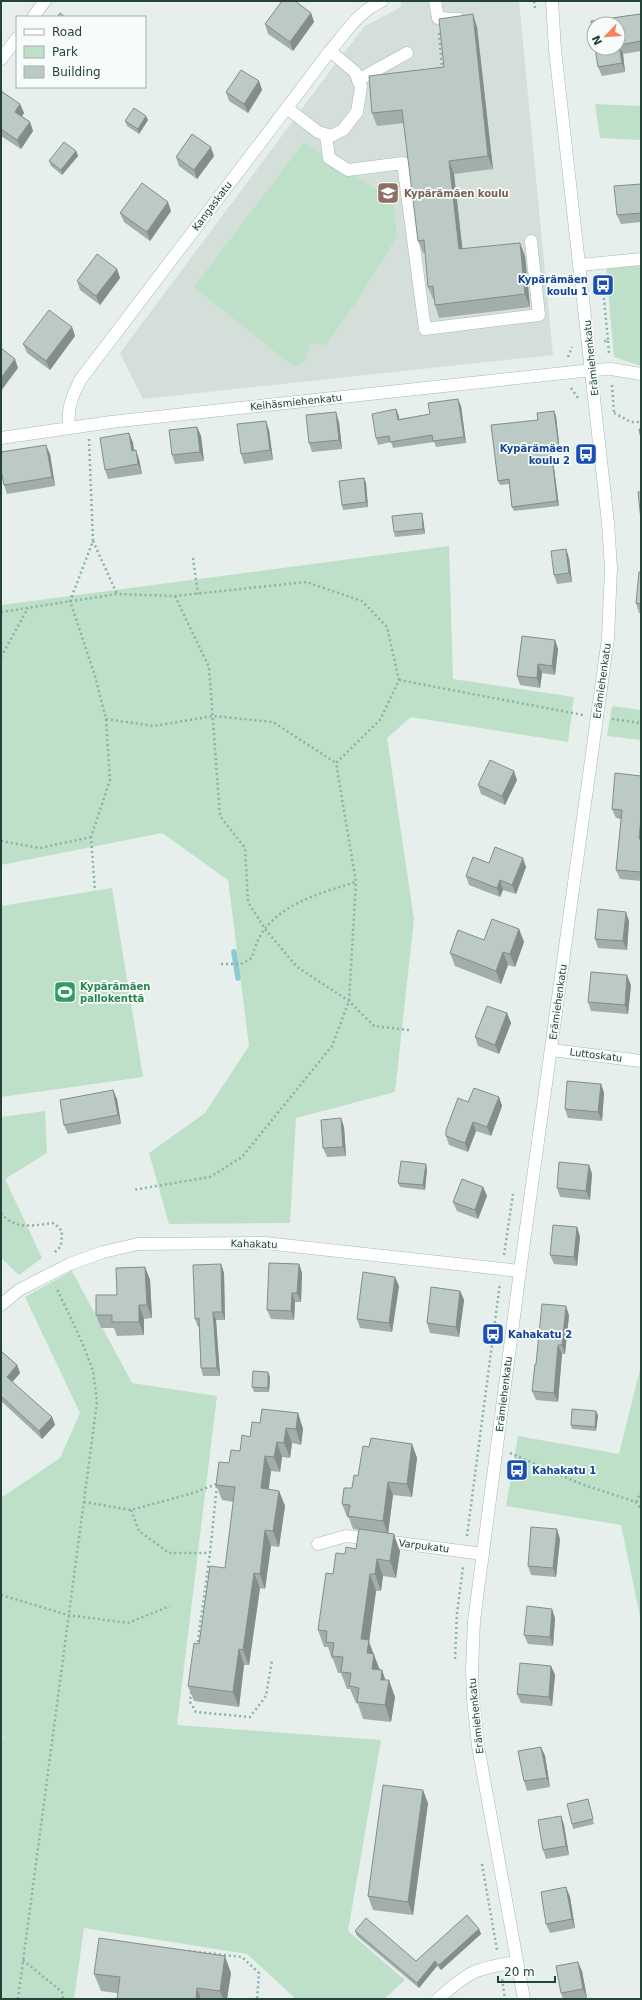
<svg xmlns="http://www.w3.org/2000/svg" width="642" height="2000" viewBox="0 0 642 2000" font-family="'DejaVu Sans',sans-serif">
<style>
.built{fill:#d4dfda}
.green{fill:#bfe0c8}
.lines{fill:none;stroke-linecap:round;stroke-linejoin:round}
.stream{stroke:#8ec9d4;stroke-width:5.5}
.minor-casing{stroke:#a8b8b2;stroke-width:13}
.path{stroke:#86b3a5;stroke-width:2.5;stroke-dasharray:2 3;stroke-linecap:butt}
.minor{stroke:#fff;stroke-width:12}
.wall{fill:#a1aea9}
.shaded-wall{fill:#838d89}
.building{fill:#bbcac4;stroke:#838d89}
.labels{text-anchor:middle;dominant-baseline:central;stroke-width:3.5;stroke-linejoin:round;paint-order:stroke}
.education-label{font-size:10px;font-weight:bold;fill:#785e54;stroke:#f7fbf9;text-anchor:start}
.street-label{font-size:10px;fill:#24423a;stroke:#f7fbf9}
.transit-label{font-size:10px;font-weight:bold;fill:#164399;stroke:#f7fbf9;text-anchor:end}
.leisure-label{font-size:10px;font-weight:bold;fill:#27864d;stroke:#f7fbf9;text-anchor:start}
</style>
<rect width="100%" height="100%" fill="#e6efeb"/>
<!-- built -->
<polygon class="built" points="401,1 519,1 553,355 143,399 120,353 339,59 365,26 401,7"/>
<!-- green -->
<g class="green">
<polygon points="595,104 641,106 641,140 600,138"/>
<polygon points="304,142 393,200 397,236 359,298 326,345 310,344 306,359 294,367 194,287"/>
<polygon points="641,266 641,366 614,357 606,268"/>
<polygon points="449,546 453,679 574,697 568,742 411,717 387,738 414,919 395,1092 296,1118 290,1223 169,1224 149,1153 205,1113 249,1046 228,880 162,833 1,865 1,605"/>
<polygon points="612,706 641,710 641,740 607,736"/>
<polygon points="112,888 143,1077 1,1097 1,906"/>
<polygon points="45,1111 47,1153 5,1179 42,1258 19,1275 1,1258 1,1117"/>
<polygon points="72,1271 132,1383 217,1396 177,1725 381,1740 348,1931 405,1980 384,1999 296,1999 247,1954 84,1928 74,1999 1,1999 1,1735 9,1741 1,1734 1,1498 60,1458 80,1413 25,1297"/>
<polygon points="641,1365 641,1621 621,1525 506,1506 518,1436 619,1454"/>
</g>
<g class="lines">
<!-- stream -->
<polyline class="stream" points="234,952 238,978"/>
<!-- minor casing -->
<g class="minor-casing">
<g id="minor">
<polyline points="435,1 438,18 459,19"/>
<polyline points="33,17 45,1"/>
<polyline points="1,59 17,38"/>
<polyline points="358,80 407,53"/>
<polyline points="287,108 318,132 331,136 343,130 357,112 361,87 355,72 330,51"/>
<polyline points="326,135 329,158 348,170 403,163 425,329 539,315 531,241"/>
<polyline points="580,265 641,259"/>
<path d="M69 427C67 408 72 396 81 379L330 51C346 32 359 11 382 1"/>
<polyline points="1,438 111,422 592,370 611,369 641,374"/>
<polyline points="552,1050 641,1061"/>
<polyline points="1,1305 19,1290 70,1264 103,1252 138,1244 265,1243 520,1271"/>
<polyline points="318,1544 346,1536 483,1554"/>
<path d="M438 1999C469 1971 476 1968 517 1962"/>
<polyline points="524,1999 478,1746 473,1699 472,1669 474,1621 520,1271 608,638 611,568 608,523 555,50 552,1"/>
</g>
</g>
<!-- path -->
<g class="path">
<polyline points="534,1 535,8"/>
<polyline points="439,33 442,69"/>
<polyline points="602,278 608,341 603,341"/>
<polyline points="608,341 609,354"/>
<polyline points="568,357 572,347"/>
<polyline points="612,385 614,413"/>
<polyline points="571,388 578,398"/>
<polyline points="614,413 631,422 641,422"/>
<polyline points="89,439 93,541 70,601 95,676 106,719 110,780 91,837 95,891"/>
<polyline points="93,541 117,594"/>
<polyline points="193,558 198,594"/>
<polyline points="175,596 209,667 220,816 245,848 248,902 265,929 297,967 349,1001 374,1026 409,1030"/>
<polyline points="1,612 117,594 175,596 306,582 362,601 387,627 399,680 380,720 336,763 356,882 349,1001 332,1046 242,1157 210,1177 133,1190"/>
<polyline points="1,657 28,608"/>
<polyline points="399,680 583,715"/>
<polyline points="106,719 154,726 213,716 273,722 336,763"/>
<polyline points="612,719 641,723"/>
<polyline points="1,841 40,848 91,837"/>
<path d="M221 964H241L252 958C262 908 314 895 356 882"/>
<path d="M1 1213C15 1231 35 1225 54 1223L62 1231 61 1246 53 1254"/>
<polyline points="504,1255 513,1194"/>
<polyline points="510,1453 581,1484 636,1502 641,1509"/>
<polyline points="84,1502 131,1510 193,1493 217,1484"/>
<polyline points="636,1502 641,1492"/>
<polyline points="131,1510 139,1531 169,1553 210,1553"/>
<polyline points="467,1536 500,1283"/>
<polyline points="1,1595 68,1615 128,1623 170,1606"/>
<polyline points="197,1647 210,1553 217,1485"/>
<polyline points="455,1659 457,1613 463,1567"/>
<polyline points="191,1692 190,1702 196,1712 250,1717 266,1696 272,1660"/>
<polyline points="482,1864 497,1950"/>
<polyline points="189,1951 242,1957 259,1973 257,1999"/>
<polyline points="23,1960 62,1992 63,1999"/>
<polyline points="502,1979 505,1999"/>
<polyline points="18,1999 97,1402 93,1371 82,1342 56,1287"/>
</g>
<!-- minor -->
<use href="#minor" class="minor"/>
</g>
<!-- wall -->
<g class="wall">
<polygon points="311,13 314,22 293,51 268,34 265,24"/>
<polygon points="641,16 641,51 623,54 625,72 602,76 598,67 618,24"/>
<polygon points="477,27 493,169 454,174 462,249 525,256 530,307 439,318 435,305 434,299 433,299 428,287 425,253 423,253 418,241 404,123 377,126 372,113 444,67"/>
<polygon points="259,81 262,90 248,113 229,101 226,92"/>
<polygon points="1,91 20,104 24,113 22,116 30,122 33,131 21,149 1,136"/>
<polygon points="148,120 139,134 127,126 125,121"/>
<polygon points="76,151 78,156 62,175 51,166 49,161"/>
<polygon points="214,156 197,179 179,166 176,157"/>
<polygon points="641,184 641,222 621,224 617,215"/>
<polygon points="171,211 150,241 124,222 120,213"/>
<polygon points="117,269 120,278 100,305 80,290 77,281"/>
<polygon points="72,327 75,336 50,370 27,353 23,344"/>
<polygon points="461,406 466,443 436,447 434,442 393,448 391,442 378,445 376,438 396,409 399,419 430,414"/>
<polygon points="554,411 556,416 560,452 552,453 559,506 514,511 512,507 509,484 500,485 498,481 538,420"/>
<polygon points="339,422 342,449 312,452 309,443"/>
<polygon points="197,427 201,436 204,461 175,464 172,455"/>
<polygon points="269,430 273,460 244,464 241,454"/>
<polygon points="129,433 133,443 134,450 139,459 142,474 108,479 105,470"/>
<polygon points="50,454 55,486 7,494 4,485"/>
<polygon points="364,478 366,483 368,507 343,510 342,505"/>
<polygon points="423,518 425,534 395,537 394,532"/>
<polygon points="566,549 569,558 572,582 557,584 554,575"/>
<polygon points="641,572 641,613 639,613 636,603"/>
<polygon points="555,640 558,649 555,675 542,673 540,688 520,685 517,676"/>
<polygon points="641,776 641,881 620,879 616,870 621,819 616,818 612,809"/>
<polygon points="517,780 505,805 481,794 478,785"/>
<polygon points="489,863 526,867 516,894 503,890 500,897 469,885 466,876"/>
<polygon points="629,921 627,950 598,948 595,939"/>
<polygon points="519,929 524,942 515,967 508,965 501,984 455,966 450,953 484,940"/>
<polygon points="631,985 628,1014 591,1011 588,1002"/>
<polygon points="507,1013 511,1023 499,1054 478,1046 475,1037"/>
<polygon points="601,1084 604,1093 602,1121 568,1118 565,1109"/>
<polygon points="113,1090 117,1099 121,1124 68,1134 64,1125"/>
<polygon points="499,1097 502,1106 491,1136 476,1131 468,1152 449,1145 446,1136 468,1102"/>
<polygon points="341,1118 344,1127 346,1156 327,1157 323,1148"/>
<polygon points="589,1165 592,1174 590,1200 560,1197 557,1188"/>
<polygon points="427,1169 425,1190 400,1187 398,1183"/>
<polygon points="483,1187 487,1196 478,1219 457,1211 453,1202"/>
<polygon points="577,1227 580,1237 577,1266 554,1264 550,1255"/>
<polygon points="221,1264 224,1273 225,1320 216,1320 220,1376 203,1376 201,1368 199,1327 198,1327 195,1319"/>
<polygon points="299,1264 302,1273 301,1302 295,1302 294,1320 271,1319 267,1310"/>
<polygon points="145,1267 150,1280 152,1318 144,1319 144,1335 117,1336 114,1328 101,1328 96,1315"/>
<polygon points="399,1286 392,1332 360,1328 357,1319"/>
<polygon points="460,1291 464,1300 459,1337 430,1333 427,1323"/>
<polygon points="569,1315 565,1354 562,1354 558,1402 536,1400 532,1391 536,1364"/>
<polygon points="1,1351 17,1365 20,1373 12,1382 52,1417 55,1425 42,1439 1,1401"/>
<polygon points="270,1377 269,1392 254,1392 252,1387"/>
<polygon points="596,1411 598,1416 596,1431 572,1429 571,1425"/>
<polygon points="298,1413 303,1429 301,1445 292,1443 290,1458 282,1457 280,1472 271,1471 268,1489 279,1491 285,1506 279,1547 271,1546 265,1589 260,1588 249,1665 244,1665 239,1707 194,1701 188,1686 199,1644 225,1568 234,1502 222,1500 216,1485 229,1463 240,1451 260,1423"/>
<polygon points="412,1444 417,1458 412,1497 393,1495 388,1533 400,1551 396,1578 383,1576 381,1591 376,1591 369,1642 380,1670 382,1670 385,1680 395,1697 391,1722 363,1719 358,1704 356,1703 350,1689 347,1689 341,1673 338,1673 333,1659 332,1659 328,1647 324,1647 318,1630 333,1574 345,1554 356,1549 359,1530 353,1529 349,1518 347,1517 342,1504 352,1488 358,1476 369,1447"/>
<polygon points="560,1539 556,1577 531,1575 528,1566"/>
<polygon points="555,1618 553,1646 528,1644 524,1635"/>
<polygon points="551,1666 555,1675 552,1706 521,1703 517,1694"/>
<polygon points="541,1747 545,1756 550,1787 527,1791 524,1781"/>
<polygon points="588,1799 594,1824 573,1829 572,1824"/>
<polygon points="428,1803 413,1915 373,1910 368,1896"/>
<polygon points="561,1816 564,1825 569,1855 546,1859 543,1850"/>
<polygon points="566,1887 570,1897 575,1928 550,1933 546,1924"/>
<polygon points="479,1929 481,1934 441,1970 437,1966 419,1988 357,1936 355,1931 416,1961"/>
<polygon points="582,1971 587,1998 580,1999 563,1999 561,1993"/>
<polygon points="231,1973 227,1999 117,1999 117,1993 101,1991 94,1974"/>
</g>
<!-- shaded-wall -->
<g class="shaded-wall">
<polygon points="311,13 314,22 293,51 290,42"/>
<polygon points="473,14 477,27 493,169 488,156"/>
<polygon points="619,45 623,54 625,72 622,63"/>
<polygon points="259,81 262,90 248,113 244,104"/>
<polygon points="20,104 24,113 19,121 15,112"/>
<polygon points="146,116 148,120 139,134 138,129"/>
<polygon points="30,122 33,131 21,149 17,140"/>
<polygon points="211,147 214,156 197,179 194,170"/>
<polygon points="76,151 78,156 62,175 61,170"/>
<polygon points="449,161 454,174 464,262 459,249"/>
<polygon points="168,202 171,211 150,241 147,232"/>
<polygon points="520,243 525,256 530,307 525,294"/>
<polygon points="117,269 120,278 100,305 96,296"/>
<polygon points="72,327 75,336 50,370 46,361"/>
<polygon points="15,359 18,368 1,391 1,378"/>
<polygon points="458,399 461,406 466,443 464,437"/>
<polygon points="396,409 399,416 400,426 398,420"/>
<polygon points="554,411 556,416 560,452 559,447"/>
<polygon points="336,412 339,422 342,449 339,440"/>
<polygon points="266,421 269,430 273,460 270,450"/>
<polygon points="197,427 201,436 204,461 200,452"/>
<polygon points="129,433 133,443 135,460 132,451"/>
<polygon points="46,445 50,454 55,486 52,477"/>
<polygon points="551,448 552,453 559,506 557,501"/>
<polygon points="136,450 139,459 142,474 138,464"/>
<polygon points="364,478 366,483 368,507 366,502"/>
<polygon points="422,513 423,518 425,534 423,529"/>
<polygon points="566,549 569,558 572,582 569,573"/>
<polygon points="555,640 558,649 555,675 552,666"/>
<polygon points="538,664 542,673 540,688 537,678"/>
<polygon points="514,771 517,780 505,805 502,796"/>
<polygon points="641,818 641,844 639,839"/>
<polygon points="523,858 526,867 516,894 512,885"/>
<polygon points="500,880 503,890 500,897 497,888"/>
<polygon points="626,912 629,921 627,950 623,941"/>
<polygon points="519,929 524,942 515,967 510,954"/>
<polygon points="503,952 508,965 501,984 496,971"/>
<polygon points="627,975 631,985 628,1014 625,1005"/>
<polygon points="507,1013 511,1023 499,1054 495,1045"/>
<polygon points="601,1084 604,1093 602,1121 598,1112"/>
<polygon points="113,1090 117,1099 121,1124 118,1115"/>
<polygon points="499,1097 502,1106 491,1136 487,1127"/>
<polygon points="341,1118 344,1127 346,1156 343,1147"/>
<polygon points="473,1122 476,1131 468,1152 465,1143"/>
<polygon points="426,1164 427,1169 425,1190 423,1185"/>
<polygon points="589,1165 592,1174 590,1200 586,1191"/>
<polygon points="483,1187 487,1196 478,1219 475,1210"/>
<polygon points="577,1227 580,1237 577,1266 574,1257"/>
<polygon points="221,1264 224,1273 225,1320 222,1312"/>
<polygon points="299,1264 302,1273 301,1302 297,1293"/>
<polygon points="145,1267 150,1280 152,1318 147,1305"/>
<polygon points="395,1277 399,1286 392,1332 389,1323"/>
<polygon points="460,1291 464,1300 459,1337 456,1327"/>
<polygon points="292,1293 295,1302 294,1320 291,1311"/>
<polygon points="139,1305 144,1319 144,1335 139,1322"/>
<polygon points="566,1306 569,1315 565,1354 562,1345"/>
<polygon points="213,1312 216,1320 220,1376 217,1368"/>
<polygon points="558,1345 562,1354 558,1402 554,1393"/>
<polygon points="17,1365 20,1373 10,1385 7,1377"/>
<polygon points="268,1372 270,1377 269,1392 268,1388"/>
<polygon points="596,1411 598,1416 596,1431 595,1427"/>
<polygon points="298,1413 303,1429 301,1445 296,1429"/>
<polygon points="52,1417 55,1425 42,1439 39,1431"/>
<polygon points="286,1428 292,1443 290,1458 284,1443"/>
<polygon points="277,1442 282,1457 280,1472 274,1457"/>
<polygon points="412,1444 417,1458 412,1497 407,1484"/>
<polygon points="265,1456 271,1471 267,1503 261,1488"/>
<polygon points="388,1482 393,1495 388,1534 383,1521"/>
<polygon points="279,1491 285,1506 279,1547 273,1531"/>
<polygon points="557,1529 560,1539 556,1577 553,1568"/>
<polygon points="265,1530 271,1546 265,1589 260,1574"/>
<polygon points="394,1534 400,1551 396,1578 390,1561"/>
<polygon points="377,1559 383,1576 381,1591 375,1574"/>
<polygon points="254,1573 260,1588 249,1665 243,1650"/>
<polygon points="370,1574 376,1591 369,1642 380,1671 378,1686 361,1639"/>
<polygon points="552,1609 555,1618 553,1646 550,1637"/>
<polygon points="239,1649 244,1665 239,1707 233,1692"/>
<polygon points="551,1666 555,1675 552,1706 549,1697"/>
<polygon points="382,1670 388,1687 389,1680 395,1697 391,1722 385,1705 381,1680"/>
<polygon points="541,1747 545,1756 550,1787 547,1778"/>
<polygon points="423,1790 428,1803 413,1915 408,1902"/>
<polygon points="561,1816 564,1825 569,1855 566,1846"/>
<polygon points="566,1887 570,1897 575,1928 572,1919"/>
<polygon points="479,1929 481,1934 441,1970 439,1965"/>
<polygon points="225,1956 231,1973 227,1999 223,1999 220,1991"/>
<polygon points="435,1961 437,1966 419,1988 417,1983"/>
<polygon points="578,1962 582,1971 587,1998 583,1989"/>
<polygon points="197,1988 201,1999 196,1999"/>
</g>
<!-- building -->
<g class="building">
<polygon points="282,1 295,1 311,13 290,42 265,24"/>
<polygon points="60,13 65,17 57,17"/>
<polygon points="473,14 488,156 449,161 459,249 520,243 525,294 435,305 433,286 428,287 424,240 418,241 402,110 372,113 369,76 444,67 439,19"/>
<polygon points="640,14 641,19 641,41 619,45 622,63 598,67 595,48 618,48 618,24 594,24 594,39 591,21"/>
<polygon points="241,70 259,81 244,104 226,92"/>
<polygon points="1,91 20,104 15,112 30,122 17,140 1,129"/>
<polygon points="134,108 146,116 138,129 125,121"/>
<polygon points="192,134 211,147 194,170 176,157"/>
<polygon points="64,142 76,151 61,170 49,161"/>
<polygon points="142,183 168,202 147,232 120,213"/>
<polygon points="641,184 641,213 617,215 614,186"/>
<polygon points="97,254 117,269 96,296 77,281"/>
<polygon points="49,310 72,327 46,361 23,344"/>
<polygon points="1,348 15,359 1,378"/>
<polygon points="458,399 464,437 433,441 432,435 390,442 389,436 376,438 372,414 396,409 398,420 430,414 428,403"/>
<polygon points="554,411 559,447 551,448 557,501 512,507 509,479 498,481 491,425 538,420 537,413"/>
<polygon points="336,412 339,440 309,443 306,415"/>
<polygon points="266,421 270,450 241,454 237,424"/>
<polygon points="197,427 200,452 172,455 169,430"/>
<polygon points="639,429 641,429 641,439"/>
<polygon points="129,433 132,451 136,450 138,464 105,470 100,438"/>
<polygon points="46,445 52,477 4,485 1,470 1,452"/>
<polygon points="364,478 366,502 342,505 339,481"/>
<polygon points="638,492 641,492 641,520"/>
<polygon points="422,513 423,529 394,532 392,516"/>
<polygon points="566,549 569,573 554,575 551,551"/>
<polygon points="639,572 641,572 641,604 636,603"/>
<polygon points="522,636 555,640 552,666 538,664 537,678 517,676"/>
<polygon points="490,760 514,771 502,796 478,785"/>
<polygon points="615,773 641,776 641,818 639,839 641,839 641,872 616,870 622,810 612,809"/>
<polygon points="495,847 523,858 512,885 500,880 497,888 466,876 473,857 489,863"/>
<polygon points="598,909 626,912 623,941 595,939"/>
<polygon points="492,919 519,929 510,954 503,952 496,971 450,953 458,930 484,940"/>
<polygon points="591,972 627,975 625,1005 588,1002"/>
<polygon points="487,1006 507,1013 495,1045 475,1037"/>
<polygon points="567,1081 601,1084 598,1112 565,1109"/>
<polygon points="474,1088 499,1097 487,1127 473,1122 465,1143 446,1136 446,1130 458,1098 468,1102"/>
<polygon points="113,1090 118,1115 64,1125 60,1100"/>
<polygon points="341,1118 343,1147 323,1148 321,1120"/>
<polygon points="401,1161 426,1164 423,1185 398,1183"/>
<polygon points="559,1162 589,1165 586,1191 557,1188"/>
<polygon points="462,1179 483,1187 475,1210 453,1202"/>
<polygon points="553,1225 577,1227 574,1257 550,1255"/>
<polygon points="269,1263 299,1264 297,1293 292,1293 291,1311 267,1310"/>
<polygon points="221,1264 222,1312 213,1312 217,1368 201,1368 199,1318 195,1319 193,1265"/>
<polygon points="145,1267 147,1305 139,1305 139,1322 112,1322 112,1315 96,1315 96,1295 117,1295 116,1268"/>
<polygon points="363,1272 395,1277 389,1323 357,1319"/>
<polygon points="431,1287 460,1291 456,1327 427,1323"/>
<polygon points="542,1304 566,1306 562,1345 558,1345 554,1393 532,1391 535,1364 536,1364"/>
<polygon points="1,1351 17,1365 7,1377 52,1417 39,1431 1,1396"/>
<polygon points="253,1371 268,1372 268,1388 252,1387"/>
<polygon points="262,1409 298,1413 296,1429 286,1428 284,1443 277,1442 274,1457 265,1456 261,1488 279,1491 273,1531 265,1530 260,1574 254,1573 243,1650 239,1649 233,1692 188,1686 194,1643 199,1644 210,1566 225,1568 235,1487 216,1485 219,1462 229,1463 231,1450 240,1451 242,1435 250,1437 252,1422 260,1423"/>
<polygon points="572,1409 596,1411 595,1427 571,1425"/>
<polygon points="371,1438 412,1444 407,1484 388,1482 383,1521 348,1516 350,1505 342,1504 344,1488 352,1488 354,1475 358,1476 363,1446 369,1447"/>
<polygon points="531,1527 557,1529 553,1568 528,1566"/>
<polygon points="359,1529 394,1534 390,1561 377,1559 375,1574 370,1574 361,1639 369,1640 367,1653 374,1654 372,1669 382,1670 381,1680 389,1680 385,1705 357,1702 359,1688 349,1686 351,1673 341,1672 343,1657 332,1656 334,1643 326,1642 327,1631 318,1630 326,1573 333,1574 336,1553 345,1554 346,1547 356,1549"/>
<polygon points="527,1606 552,1609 550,1637 524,1635"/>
<polygon points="520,1663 551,1666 549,1697 517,1694"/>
<polygon points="541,1747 547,1778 524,1781 518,1751"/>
<polygon points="383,1785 423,1790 408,1902 368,1896"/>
<polygon points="588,1799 593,1819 572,1824 567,1804"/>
<polygon points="561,1816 566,1846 543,1850 538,1820"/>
<polygon points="566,1887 572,1919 546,1924 541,1892"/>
<polygon points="467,1915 479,1929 439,1965 435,1961 417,1983 355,1931 366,1918 416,1961"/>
<polygon points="99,1938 225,1956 220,1991 197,1988 196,1999 117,1999 120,1977 94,1974"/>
<polygon points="578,1962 583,1989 561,1993 556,1966"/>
</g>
<!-- icons -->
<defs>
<g id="school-square" transform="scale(1.15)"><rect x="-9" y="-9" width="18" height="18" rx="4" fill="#8d6e63" stroke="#f7fbf9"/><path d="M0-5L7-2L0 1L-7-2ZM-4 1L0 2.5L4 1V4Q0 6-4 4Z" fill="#fff"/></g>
<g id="bus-square" transform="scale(1.15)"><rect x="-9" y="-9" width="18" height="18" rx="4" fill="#1a4fb4" stroke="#f7fbf9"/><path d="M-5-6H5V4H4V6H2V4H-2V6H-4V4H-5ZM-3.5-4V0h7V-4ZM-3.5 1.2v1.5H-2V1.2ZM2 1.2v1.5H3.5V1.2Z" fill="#fff"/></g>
<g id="stadium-square" transform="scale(1.15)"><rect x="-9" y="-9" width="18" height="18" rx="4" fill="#2e9e5b" stroke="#f7fbf9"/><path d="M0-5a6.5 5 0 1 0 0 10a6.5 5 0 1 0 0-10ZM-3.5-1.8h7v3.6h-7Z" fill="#fff"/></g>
</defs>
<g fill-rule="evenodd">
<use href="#school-square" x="388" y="193"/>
<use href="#bus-square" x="603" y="285"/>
<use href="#bus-square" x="586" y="454"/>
<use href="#stadium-square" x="65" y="992"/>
<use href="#bus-square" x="493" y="1334"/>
<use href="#bus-square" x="517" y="1470"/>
</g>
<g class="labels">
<!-- education labels -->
<g class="education-label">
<text x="404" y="193">Kypärämäen koulu</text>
</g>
<!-- street labels -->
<g class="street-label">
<text transform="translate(212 206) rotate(-53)">Kangaskatu</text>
<text transform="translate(591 358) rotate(-96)">Erämiehenkatu</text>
<text transform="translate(296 402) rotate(-6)">Keihäsmiehenkatu</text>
<text transform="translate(602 681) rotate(-82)">Erämiehenkatu</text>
<text transform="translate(558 1002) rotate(-82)">Erämiehenkatu</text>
<text transform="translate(596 1055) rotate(7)">Luttoskatu</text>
<text transform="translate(254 1244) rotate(2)">Kahakatu</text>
<text transform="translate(504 1394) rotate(-83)">Erämiehenkatu</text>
<text transform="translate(424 1546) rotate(7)">Varpukatu</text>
<text transform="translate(476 1716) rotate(-96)">Erämiehenkatu</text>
</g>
<!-- transit labels -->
<g class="transit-label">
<text x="588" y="279">Kypärämäen<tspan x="588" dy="12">koulu 1</tspan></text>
<text x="570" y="448">Kypärämäen<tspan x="570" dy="12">koulu 2</tspan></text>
<text x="508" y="1334" text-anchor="start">Kahakatu 2</text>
<text x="532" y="1470" text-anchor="start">Kahakatu 1</text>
</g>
<!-- leisure labels -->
<g class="leisure-label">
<text x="80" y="986">Kypärämäen<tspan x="80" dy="12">pallokenttä</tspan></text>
</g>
</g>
<!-- border -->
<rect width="642" height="2000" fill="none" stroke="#24423a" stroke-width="4"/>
<!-- legend -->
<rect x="16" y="16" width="130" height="72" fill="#f7fbf9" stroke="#a3b1ad"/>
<rect x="24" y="29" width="20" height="6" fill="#ffffff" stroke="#a3b1ad"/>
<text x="52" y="36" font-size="12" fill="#24423a">Road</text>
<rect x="24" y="46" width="20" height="12" fill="#bfe0c8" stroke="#a3b1ad"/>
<text x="52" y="56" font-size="12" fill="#24423a">Park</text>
<rect x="24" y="66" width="20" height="12" fill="#bbcac4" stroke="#a3b1ad"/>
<text x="52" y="76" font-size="12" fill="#24423a">Building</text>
<!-- north arrow -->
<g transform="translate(606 36) rotate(245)"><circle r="19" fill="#f7fbf9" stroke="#a3b1ad"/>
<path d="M0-3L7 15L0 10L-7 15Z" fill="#f4845f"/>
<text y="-6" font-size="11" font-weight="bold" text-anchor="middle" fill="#24423a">N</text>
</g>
<!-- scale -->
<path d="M498 1976v6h57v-6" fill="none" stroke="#24423a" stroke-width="2"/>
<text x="504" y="1976" font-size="12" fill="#24423a" stroke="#f7fbf9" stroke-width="3" paint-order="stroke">20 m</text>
</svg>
